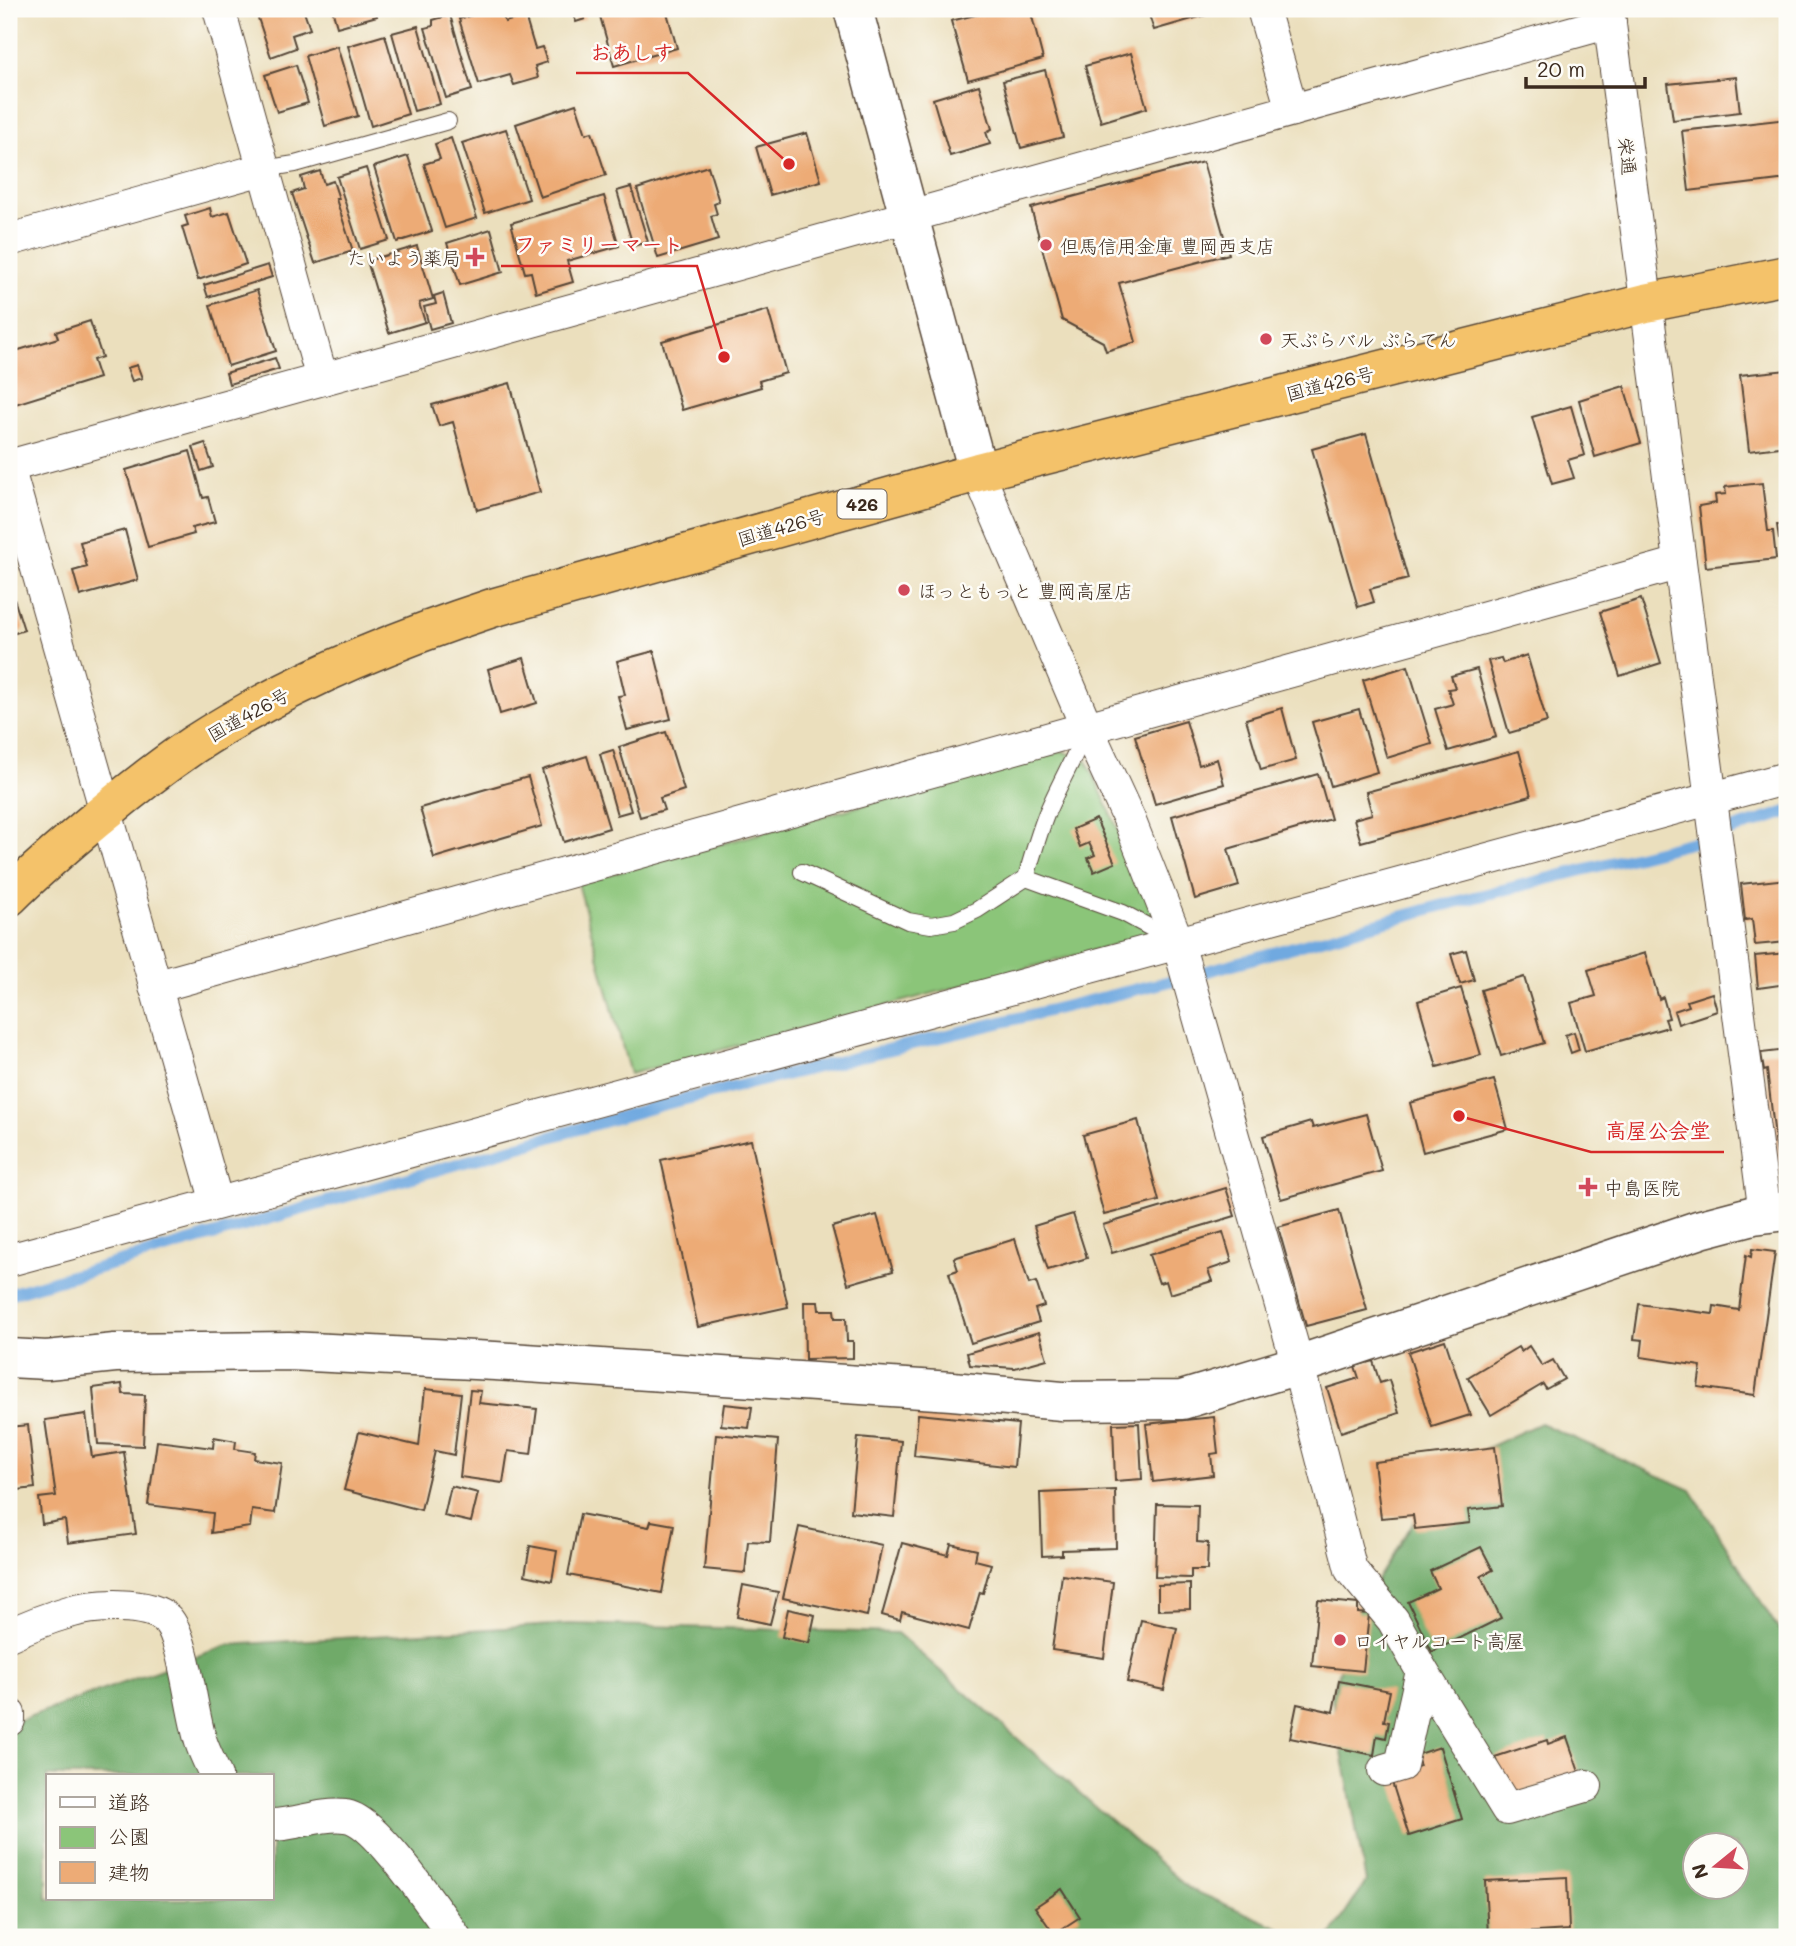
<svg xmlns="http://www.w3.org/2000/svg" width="1796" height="1946" viewBox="0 0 1796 1946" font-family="Mali,'Klee One',sans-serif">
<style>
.green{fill:#8bc579;stroke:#63784c;stroke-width:2}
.forest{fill:#70aa69;stroke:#566a44;stroke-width:2;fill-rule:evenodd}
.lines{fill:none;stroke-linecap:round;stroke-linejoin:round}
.stream{stroke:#70a9e0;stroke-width:12}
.building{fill:#edab76}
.service-casing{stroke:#554536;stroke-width:18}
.minor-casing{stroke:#554536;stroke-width:34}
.tertiary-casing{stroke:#554536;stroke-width:41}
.trunk-casing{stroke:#554536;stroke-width:41}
.service{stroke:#fff;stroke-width:16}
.minor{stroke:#fff;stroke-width:32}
.tertiary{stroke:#fff;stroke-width:38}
.trunk{stroke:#f4c26a;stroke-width:38}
.poi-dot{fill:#d1495b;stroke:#fdfcf7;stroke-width:2.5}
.labels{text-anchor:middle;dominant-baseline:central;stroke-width:5;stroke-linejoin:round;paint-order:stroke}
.shield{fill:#fdfcf7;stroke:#75695f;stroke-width:2}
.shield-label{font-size:18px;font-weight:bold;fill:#3b2a1e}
.street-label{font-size:19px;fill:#3b2a1e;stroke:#fdfcf7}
.poi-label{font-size:19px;fill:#3b2a1e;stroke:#fdfcf7;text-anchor:start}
.leader{fill:none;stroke:#d62828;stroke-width:2.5}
.callout-dot{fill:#d62828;stroke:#fdfcf7;stroke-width:2.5}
.callout-label{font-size:21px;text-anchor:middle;font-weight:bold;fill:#d62828;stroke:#fdfcf7;stroke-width:5;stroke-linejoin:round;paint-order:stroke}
</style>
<rect width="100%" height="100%" fill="#fdfcf7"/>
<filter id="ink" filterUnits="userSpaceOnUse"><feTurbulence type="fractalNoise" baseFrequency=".0143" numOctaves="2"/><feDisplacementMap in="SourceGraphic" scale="14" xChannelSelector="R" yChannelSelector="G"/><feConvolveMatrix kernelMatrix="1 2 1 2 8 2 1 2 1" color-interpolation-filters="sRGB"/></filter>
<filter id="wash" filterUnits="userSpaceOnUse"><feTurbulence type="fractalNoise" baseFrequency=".00686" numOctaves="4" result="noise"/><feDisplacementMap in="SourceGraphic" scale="28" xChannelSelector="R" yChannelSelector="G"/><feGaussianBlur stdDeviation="1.57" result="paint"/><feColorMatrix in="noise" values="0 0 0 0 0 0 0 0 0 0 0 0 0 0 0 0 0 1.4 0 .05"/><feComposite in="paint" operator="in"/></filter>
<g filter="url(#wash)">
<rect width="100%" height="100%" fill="#ebdfbd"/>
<!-- green -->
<polygon class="green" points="1062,751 1087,761 1157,915 1144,937 630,1074 578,883"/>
<!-- forest -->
<g class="forest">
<path d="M1540 1423 1691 1490 1787 1643V1937H1330L1366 1882 1332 1698 1356 1613 1450 1465ZM1694 1844H1736V1886H1694Z"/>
<path d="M570 1624 897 1633 1188 1888 1300 1937H9V1724L228 1645ZM47 1776H271V1899H47Z"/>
</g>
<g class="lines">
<!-- stream -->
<polyline class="stream" points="9,1294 661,1105 1179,979 1440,906 1705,839 1787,812"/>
</g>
<g id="blocks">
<!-- building -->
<g class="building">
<polygon points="255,9 303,9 310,29 292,35 296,48 271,57"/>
<polygon points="332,9 375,9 377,16 337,27"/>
<polygon points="492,9 500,9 505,22 525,16 535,49 542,47 547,62 535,66 538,78 514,85 510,75 479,84 459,19"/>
<polygon points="572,9 582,9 585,19 576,22"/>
<polygon points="598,9 666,9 677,48 614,66"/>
<polygon points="999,9 1030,9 1043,59 968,80 951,21"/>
<polygon points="1147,9 1204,9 1206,15 1154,30"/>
<polygon points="450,15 472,90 446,98 425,28 433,26 433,20"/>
<polygon points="418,26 440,104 414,111 392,33"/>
<polygon points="385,35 408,114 371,126 348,46"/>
<polygon points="337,46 358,116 325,126 305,56"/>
<polygon points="1131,53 1147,108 1101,122 1085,66"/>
<polygon points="296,65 308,103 277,112 265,75"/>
<polygon points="1045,70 1063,137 1021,148 1003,81"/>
<polygon points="1736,77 1740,112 1673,120 1668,84"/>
<polygon points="979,85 992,129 986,132 990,144 950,156 933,99"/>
<polygon points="576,104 586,134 592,132 606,175 540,197 516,124"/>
<polygon points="1787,119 1787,179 1689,191 1682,131"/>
<polygon points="506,129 529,199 485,213 462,143"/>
<polygon points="807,133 821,181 770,195 756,147"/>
<polygon points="451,138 477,218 445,228 424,164 440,159 435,144"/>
<polygon points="408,156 432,231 397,242 374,167"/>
<polygon points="1203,162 1229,254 1119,283 1136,342 1106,351 1103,342 1062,320 1031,208"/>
<polygon points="708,166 719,202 714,204 717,214 711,216 718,240 658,258 637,189"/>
<polygon points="366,168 389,240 360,249 337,177"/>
<polygon points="320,171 324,184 333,181 339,199 336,199 353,251 315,263 292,193 304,189 301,177"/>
<polygon points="631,187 648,242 633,246 617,191"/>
<polygon points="604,196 619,246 567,261 573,282 536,293 531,272 525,273 511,223"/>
<polygon points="210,208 212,217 229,212 246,264 198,280 182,227 188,225 185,216"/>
<polygon points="491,229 503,272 460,285 447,243"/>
<polygon points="417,246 433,299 419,303 425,322 389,333 367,261"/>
<polygon points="268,265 272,277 208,297 204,285"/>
<polygon points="257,290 276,351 228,366 210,305"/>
<polygon points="443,293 451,323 430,329 424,307 436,304 434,296"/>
<polygon points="768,310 786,373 759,381 761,387 682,410 662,341"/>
<polygon points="90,321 102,357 93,360 99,378 9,406 9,353 58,338 56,332"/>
<polygon points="275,358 279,369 229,384 226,373"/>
<polygon points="137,365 142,378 132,381 127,368"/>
<polygon points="1787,370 1787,446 1749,451 1740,375"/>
<polygon points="510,383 540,492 477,510 453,422 439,426 432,405"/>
<polygon points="1624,386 1641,443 1595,457 1579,400"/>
<polygon points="1571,406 1585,455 1568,460 1574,478 1552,484 1532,417"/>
<polygon points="1366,434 1408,579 1370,589 1374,602 1358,607 1312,449"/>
<polygon points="205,443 213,467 201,471 193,447"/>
<polygon points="190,451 203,498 208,497 215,522 192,528 194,534 148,547 126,470"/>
<polygon points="1762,483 1768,531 1773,531 1776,559 1706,567 1699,506 1716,503 1715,495 1726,494 1725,487"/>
<polygon points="1777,525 1785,525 1787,538 1779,539"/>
<polygon points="125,530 138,580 80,596 73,571 87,567 80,542"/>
<polygon points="9,583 24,630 9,635"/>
<polygon points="1641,599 1661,663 1620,676 1600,612"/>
<polygon points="654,651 671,719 627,730 618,696 625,695 617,661"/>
<polygon points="1527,655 1547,722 1509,733 1488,661 1501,658 1503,663"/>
<polygon points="524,658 537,703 500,714 488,669"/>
<polygon points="1408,666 1432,744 1387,758 1363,680"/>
<polygon points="1477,669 1496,737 1448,751 1435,709 1453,704 1448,689 1455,688 1451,676"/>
<polygon points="1282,708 1296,760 1261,770 1246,719"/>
<polygon points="1359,709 1377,772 1331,786 1312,722"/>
<polygon points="1186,721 1199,765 1217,759 1224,784 1155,804 1135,736"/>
<polygon points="666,732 684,790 660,798 664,810 640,817 619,747"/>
<polygon points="613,750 631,811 617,815 600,754"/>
<polygon points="1519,751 1531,796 1361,842 1354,819 1372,814 1366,792"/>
<polygon points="587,756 609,828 564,842 542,770"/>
<polygon points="1318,774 1331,819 1228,849 1239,886 1195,899 1172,816"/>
<polygon points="528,777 542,826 434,858 420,808"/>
<polygon points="1096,819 1115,863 1094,872 1088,858 1095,855 1089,843 1080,847 1073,829"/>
<polygon points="1787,879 1787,942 1755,945 1752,919 1745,920 1741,884"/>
<polygon points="1466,950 1474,980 1460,984 1451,954"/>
<polygon points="1645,953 1659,999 1663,997 1669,1018 1665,1019 1668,1027 1585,1051 1571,1003 1596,996 1588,970"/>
<polygon points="1787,953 1787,984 1758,988 1755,956"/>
<polygon points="1524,977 1544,1043 1501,1056 1481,990"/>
<polygon points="1461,988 1481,1055 1437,1067 1418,1001"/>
<polygon points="1712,993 1717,1011 1678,1024 1674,1011 1689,1006 1687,1001"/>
<polygon points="1574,1032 1579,1050 1571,1053 1565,1035"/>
<polygon points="1787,1050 1787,1179 1780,1180 1767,1070 1764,1071 1761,1053"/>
<polygon points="1494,1080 1508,1129 1423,1152 1410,1103"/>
<polygon points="1366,1114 1382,1171 1281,1199 1263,1136 1311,1122 1313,1128"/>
<polygon points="1138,1120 1159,1201 1104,1215 1083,1135"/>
<polygon points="751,1140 788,1307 698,1327 661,1160"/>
<polygon points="1226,1188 1235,1216 1112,1253 1103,1225"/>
<polygon points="1339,1210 1367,1310 1306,1326 1278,1227"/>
<polygon points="1073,1214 1087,1258 1048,1270 1034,1226"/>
<polygon points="877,1215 893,1271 848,1284 832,1227"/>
<polygon points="1223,1232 1232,1262 1208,1270 1212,1281 1170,1294 1166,1281 1159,1283 1149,1255"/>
<polygon points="1015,1239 1029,1284 1036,1282 1044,1306 1035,1309 1039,1322 971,1343 949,1273 958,1270 954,1258"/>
<polygon points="1752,1249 1775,1252 1755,1395 1698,1387 1701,1366 1641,1357 1643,1340 1634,1339 1639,1304 1713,1314 1714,1306 1739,1310 1746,1255 1751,1257"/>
<polygon points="804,1302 818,1302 819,1310 834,1310 835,1318 846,1318 847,1341 853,1341 853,1358 805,1359"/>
<polygon points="1039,1332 1047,1359 1015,1368 970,1365 967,1353"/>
<polygon points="1445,1340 1470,1415 1432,1427 1408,1352"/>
<polygon points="1529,1346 1542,1366 1553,1360 1564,1379 1546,1389 1543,1384 1491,1415 1468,1377 1518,1347 1521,1352"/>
<polygon points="1373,1361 1380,1383 1389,1380 1399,1413 1341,1432 1327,1388 1359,1378 1355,1366"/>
<polygon points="122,1384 123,1394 145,1395 143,1446 98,1444 93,1388"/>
<polygon points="425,1389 461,1393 454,1455 435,1451 421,1510 344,1490 359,1432 419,1446"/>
<polygon points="470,1390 481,1391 479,1403 537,1409 531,1454 508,1451 503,1483 460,1477"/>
<polygon points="724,1404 752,1407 749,1428 721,1425"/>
<polygon points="86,1414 92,1457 124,1452 136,1534 68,1543 65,1520 42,1524 39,1498 56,1496 45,1420"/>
<polygon points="918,1414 1018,1424 1014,1467 914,1456"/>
<polygon points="1214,1417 1218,1453 1211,1454 1213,1475 1153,1482 1146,1424"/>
<polygon points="1139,1423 1142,1479 1115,1481 1113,1424"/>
<polygon points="28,1425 35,1488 9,1491 9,1427"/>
<polygon points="716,1434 778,1440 770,1542 748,1541 745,1573 704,1569"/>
<polygon points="214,1437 236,1441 235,1449 255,1452 254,1459 282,1463 275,1513 252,1510 250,1527 211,1533 213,1513 148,1505 157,1441 213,1448"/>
<polygon points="858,1437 901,1441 894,1517 851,1512"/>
<polygon points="1495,1447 1502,1506 1468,1510 1470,1523 1415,1529 1413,1515 1381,1518 1374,1462"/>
<polygon points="451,1486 478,1493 471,1522 444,1516"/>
<polygon points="1115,1490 1116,1548 1062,1550 1062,1555 1042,1556 1040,1493"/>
<polygon points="1157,1504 1198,1505 1197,1542 1208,1543 1207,1570 1191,1570 1191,1578 1155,1577"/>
<polygon points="580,1514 649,1527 651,1521 674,1525 662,1593 568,1575"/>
<polygon points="799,1527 882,1545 867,1616 783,1598"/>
<polygon points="902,1543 948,1555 951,1544 977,1550 975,1560 991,1564 983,1593 980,1592 969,1630 902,1612 900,1620 882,1615"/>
<polygon points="530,1546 557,1551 552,1581 525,1575"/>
<polygon points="1481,1547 1493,1570 1481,1576 1501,1618 1432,1652 1408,1602 1438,1588 1430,1571"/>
<polygon points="1062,1575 1113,1582 1104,1658 1052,1650"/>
<polygon points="1190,1584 1190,1609 1158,1610 1158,1585"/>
<polygon points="743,1585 778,1592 770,1624 737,1617"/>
<polygon points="1318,1600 1358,1604 1358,1613 1369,1614 1363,1671 1312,1666"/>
<polygon points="788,1609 815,1615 809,1643 782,1637"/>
<polygon points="1141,1620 1177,1628 1164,1690 1127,1682"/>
<polygon points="1339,1681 1390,1691 1384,1721 1389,1722 1386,1738 1377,1736 1374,1755 1290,1738 1297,1704 1333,1712"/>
<polygon points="1567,1737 1580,1775 1509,1796 1495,1757 1547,1740 1548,1744"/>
<polygon points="1440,1747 1462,1819 1409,1836 1390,1776 1420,1766 1416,1755"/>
<polygon points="1567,1877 1569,1930 1488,1935 1485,1881"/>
<polygon points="1062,1889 1080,1917 1054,1934 1035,1907"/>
</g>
</g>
</g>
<g filter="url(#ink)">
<use href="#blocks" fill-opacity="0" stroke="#554536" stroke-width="2"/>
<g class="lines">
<!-- service casing -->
<g class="service-casing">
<g id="service">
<polyline points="263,169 295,164 448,121"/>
<polyline points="802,872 908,921 931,925 954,921 977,910 1026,878 1123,913 1173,940"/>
<path d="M1026 878C1032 857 1038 836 1046 815 1058 786 1074 759 1086 730"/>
</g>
</g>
<!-- minor casing -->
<g class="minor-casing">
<g id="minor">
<polyline points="219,9 322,379"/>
<polyline points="1263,9 1292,110"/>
<polyline points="1608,9 1765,1214"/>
<polyline points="9,240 263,169"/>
<polyline points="9,466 1610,22"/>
<polyline points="9,470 217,1203"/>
<polyline points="978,472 1087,728 1129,819 1178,943 1298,1365 1351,1570 1393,1620 1422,1671 1507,1809 1586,1786"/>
<polyline points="155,987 1680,563"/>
<polyline points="9,1260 1787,778"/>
<path d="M9 1635C28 1626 48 1618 69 1612 92 1605 149 1601 167 1619 185 1638 191 1713 201 1742 205 1754 211 1765 216 1776"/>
<polyline points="9,1714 9,1720"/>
<polyline points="1384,1770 1401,1765 1422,1671"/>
<path d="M271 1825C297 1825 320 1813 345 1816 374 1818 437 1912 455 1937"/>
</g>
</g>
<!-- tertiary casing -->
<g class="tertiary-casing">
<g id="tertiary">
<polyline points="853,9 978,472"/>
<polyline points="9,1358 47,1360 115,1353 289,1351 495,1361 952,1391 1062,1401 1182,1400 1298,1365 1701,1229 1754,1215 1787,1211"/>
</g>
</g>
<!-- trunk casing -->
<g class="trunk-casing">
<path id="trunk" d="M9 897C38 868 69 842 100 816 130 791 161 767 193 745 285 685 388 642 492 608L978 472 1646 303 1787 275"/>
</g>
<!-- service -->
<use href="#service" class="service"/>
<!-- minor -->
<use href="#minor" class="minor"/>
<!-- tertiary -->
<use href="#tertiary" class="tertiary"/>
<!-- trunk -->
<use href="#trunk" class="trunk"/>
</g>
</g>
<!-- markers -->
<g class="poi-dot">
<circle cx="1046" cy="245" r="7"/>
<path d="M471.5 246.5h7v7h7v7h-7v7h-7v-7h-7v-7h7z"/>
<circle cx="1266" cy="339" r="7"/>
<circle cx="904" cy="590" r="7"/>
<path d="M1584.5 1176.5h7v7h7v7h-7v7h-7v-7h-7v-7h7z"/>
<circle cx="1340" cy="1640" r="7"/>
</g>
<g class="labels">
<!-- shield labels -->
<rect class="shield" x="837.5" y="489.5" width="49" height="29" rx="5"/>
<g class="shield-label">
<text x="862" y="504">426</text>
</g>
<!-- street labels -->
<g class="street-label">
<text transform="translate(1628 156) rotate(83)">栄通</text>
<text transform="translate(1330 383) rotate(-14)">国道426号</text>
<text transform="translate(781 527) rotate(-16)">国道426号</text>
<text transform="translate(248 714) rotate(-29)">国道426号</text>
</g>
<!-- poi labels -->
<g class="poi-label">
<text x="1060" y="245">但馬信用金庫 豊岡西支店</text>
<text x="461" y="257" text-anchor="end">たいよう薬局</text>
<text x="1280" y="339">天ぷらバル ぷらてん</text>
<text x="918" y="590">ほっともっと 豊岡高屋店</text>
<text x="1604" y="1187">中島医院</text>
<text x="1354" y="1640">ロイヤルコート高屋</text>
</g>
</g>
<!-- callouts -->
<path class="leader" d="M789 164L688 73H576M724 357L697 266H501M1459 1116L1591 1152H1724"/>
<g class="callout-dot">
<circle cx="789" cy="164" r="7"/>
<circle cx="724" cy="357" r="7"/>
<circle cx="1459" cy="1116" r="7"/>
</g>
<g class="callout-label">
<text x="632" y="60">おあしす</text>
<text x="599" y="252">ファミリーマート</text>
<text x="1658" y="1138">高屋公会堂</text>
</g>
<!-- margin -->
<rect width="1796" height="1946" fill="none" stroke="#fdfcf7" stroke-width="35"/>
<!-- legend -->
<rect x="46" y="1774" width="228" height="126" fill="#fdfcf7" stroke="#afa8a0" stroke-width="2"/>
<rect x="60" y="1797" width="35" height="10" fill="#ffffff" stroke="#afa8a0" stroke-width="2"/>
<text x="108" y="1810" font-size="21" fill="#3b2a1e">道路</text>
<rect x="60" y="1827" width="35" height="21" fill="#8bc579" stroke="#afa8a0" stroke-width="2"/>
<text x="108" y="1844" font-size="21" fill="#3b2a1e">公園</text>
<rect x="60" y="1862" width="35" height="21" fill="#edab76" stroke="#afa8a0" stroke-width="2"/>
<text x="108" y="1880" font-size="21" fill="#3b2a1e">建物</text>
<!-- north arrow -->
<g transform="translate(1716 1866) rotate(252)"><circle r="33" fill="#fdfcf7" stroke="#afa8a0" stroke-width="2"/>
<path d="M0-5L12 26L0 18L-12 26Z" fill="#d1495b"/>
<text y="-10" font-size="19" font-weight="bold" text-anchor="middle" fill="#3b2a1e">N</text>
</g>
<!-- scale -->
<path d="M1526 77v10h119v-10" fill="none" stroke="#3b2a1e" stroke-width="3.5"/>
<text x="1537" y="77" font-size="21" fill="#3b2a1e" stroke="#fdfcf7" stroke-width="5" paint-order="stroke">20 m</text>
</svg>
